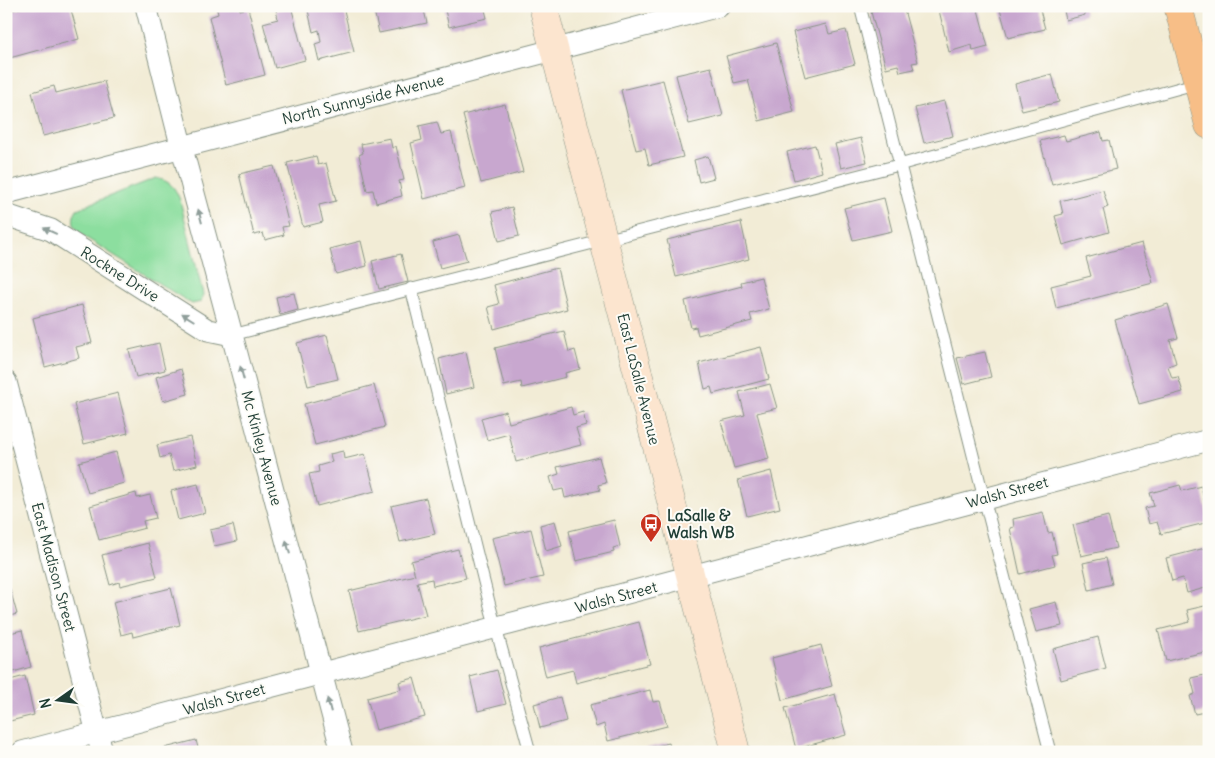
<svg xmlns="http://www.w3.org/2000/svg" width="1215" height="758" viewBox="0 0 1215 758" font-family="Delius,sans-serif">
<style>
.green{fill:#8cde9f;stroke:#568e6a}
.building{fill:#c8a7cf}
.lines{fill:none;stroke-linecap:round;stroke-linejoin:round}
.lane-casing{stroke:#889485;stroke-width:13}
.street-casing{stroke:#889485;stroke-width:23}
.secondary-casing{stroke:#889485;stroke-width:29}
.primary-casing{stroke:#889485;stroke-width:29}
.lane{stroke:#fff;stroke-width:11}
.street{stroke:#fff;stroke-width:21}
.secondary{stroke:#fce5cf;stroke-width:28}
.primary{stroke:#f7be87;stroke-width:28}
.oneway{fill:#8f9e9a}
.labels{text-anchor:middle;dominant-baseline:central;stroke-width:4;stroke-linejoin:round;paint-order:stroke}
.street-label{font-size:15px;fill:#1f3d34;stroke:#fdfcf7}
.poi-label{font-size:15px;font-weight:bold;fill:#1f3d34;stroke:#fdfcf7;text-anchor:start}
</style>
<rect width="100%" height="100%" fill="#fdfcf7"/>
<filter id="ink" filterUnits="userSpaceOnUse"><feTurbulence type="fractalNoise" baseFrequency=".02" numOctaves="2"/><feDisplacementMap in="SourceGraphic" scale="10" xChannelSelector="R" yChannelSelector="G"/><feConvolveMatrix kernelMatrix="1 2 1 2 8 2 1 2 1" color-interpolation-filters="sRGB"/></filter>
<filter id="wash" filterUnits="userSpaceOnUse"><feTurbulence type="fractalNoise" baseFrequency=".0096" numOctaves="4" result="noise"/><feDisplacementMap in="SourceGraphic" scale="20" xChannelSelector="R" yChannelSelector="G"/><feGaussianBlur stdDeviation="1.12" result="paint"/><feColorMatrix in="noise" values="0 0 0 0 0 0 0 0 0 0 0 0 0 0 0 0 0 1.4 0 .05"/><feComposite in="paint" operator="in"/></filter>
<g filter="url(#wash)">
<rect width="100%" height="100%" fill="#f2ecd6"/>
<!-- green -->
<path class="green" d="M156 178C170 181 175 187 180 200L203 294 201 302 192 304 80 234C73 226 71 219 77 209Z"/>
<g id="blocks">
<!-- building -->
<g class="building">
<polygon points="27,6 70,6 79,39 6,59 6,12"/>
<polygon points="216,6 239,6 240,10 248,8 265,75 226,85 209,17 218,14"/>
<polygon points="291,6 305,60 275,68 263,23 278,19 276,10"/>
<polygon points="307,6 343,6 354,52 319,61 315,44 321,42 319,30 313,32"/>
<polygon points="373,6 423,6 427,23 379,33"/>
<polygon points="444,6 484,6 487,18 449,27"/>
<polygon points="892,6 903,6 918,62 912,63 914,69 900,72 898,65 886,68 871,12"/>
<polygon points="938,6 977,6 988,47 973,51 972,45 949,52"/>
<polygon points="999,6 1039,6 1045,29 1008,38"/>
<polygon points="1063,6 1083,6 1085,15 1066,20"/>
<polygon points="826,24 829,34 846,30 855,64 805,77 793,32"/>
<polygon points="776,43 794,112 759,121 748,80 734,83 726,56"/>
<polygon points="711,67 723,116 689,124 676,75"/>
<polygon points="1052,74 1059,102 1022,111 1015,84"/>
<polygon points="663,80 683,157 649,165 645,148 636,150 621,90"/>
<polygon points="104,81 114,118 43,136 32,92 54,86 56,93"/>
<polygon points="944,101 953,136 924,143 915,108"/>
<polygon points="505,104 523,172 481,183 463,115"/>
<polygon points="437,122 441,134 451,132 465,188 424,199 411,143 422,140 419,126"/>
<polygon points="1101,132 1103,141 1109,140 1116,169 1052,185 1040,141 1064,135 1066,141"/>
<polygon points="390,138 392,148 396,146 404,180 399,181 402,196 376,203 373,190 367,191 359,155 363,153 361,144"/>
<polygon points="861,138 867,162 841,168 835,144"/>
<polygon points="815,145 822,172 794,180 787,152"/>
<polygon points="316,156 318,165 326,163 336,201 319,205 323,222 303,227 287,163"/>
<polygon points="708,156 714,178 699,182 694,160"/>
<polygon points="274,166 289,226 282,227 284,235 265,240 263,233 254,235 239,174"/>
<polygon points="1103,190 1108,207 1103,209 1109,232 1063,245 1055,216 1063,214 1060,201"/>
<polygon points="884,198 892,231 853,240 844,208"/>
<polygon points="512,207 519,236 499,241 492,212"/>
<polygon points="741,222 749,259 676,277 667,240"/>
<polygon points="459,235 467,261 440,268 433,242"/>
<polygon points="361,241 367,266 336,274 330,249"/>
<polygon points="1142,243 1153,283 1056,308 1051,286 1091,276 1086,258"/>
<polygon points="401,254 408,282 379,289 372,261"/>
<polygon points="557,268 567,309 494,329 488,307 499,304 494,285"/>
<polygon points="761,277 769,309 750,314 752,321 698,335 696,327 691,328 685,301 742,286 741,282"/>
<polygon points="294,293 298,310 280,315 276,297"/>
<polygon points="1168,304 1178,338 1170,340 1176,363 1168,366 1172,378 1178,377 1183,392 1139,404 1115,320"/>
<polygon points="82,305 92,343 76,347 79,358 45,367 33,318"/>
<polygon points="564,331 569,352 575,350 580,369 565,373 566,377 522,388 521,382 504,386 495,348"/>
<polygon points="327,335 338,379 308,386 297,343"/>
<polygon points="159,343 165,370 136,377 129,350"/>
<polygon points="761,347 769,379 713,394 711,387 705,389 699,363"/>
<polygon points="466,352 474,387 446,394 439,359"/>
<polygon points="985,352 991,377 964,384 957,358"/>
<polygon points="181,369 188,394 163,401 156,377"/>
<polygon points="770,384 777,408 757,413 769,459 734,468 721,421 745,415 739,392"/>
<polygon points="374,385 385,427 315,445 304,404"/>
<polygon points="118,393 128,433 84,444 74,404"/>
<polygon points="571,407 573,415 583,412 586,425 576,428 581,445 516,462 509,434 487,440 481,418 506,411 509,423"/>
<polygon points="190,437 197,465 173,471 169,455 160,458 157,445"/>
<polygon points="343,451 344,459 365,454 375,491 317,506 309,474 319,472 318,466 332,462 330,454"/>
<polygon points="116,452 124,483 88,493 79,462"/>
<polygon points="599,457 606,483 598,485 600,490 565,498 563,489 554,491 550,477 559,474 557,467"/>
<polygon points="771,471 780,508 747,516 738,480"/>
<polygon points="198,484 205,513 178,520 171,491"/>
<polygon points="1180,485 1182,491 1201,486 1209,522 1161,534 1157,522 1149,524 1145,508 1154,506 1150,493"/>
<polygon points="136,493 137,498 150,495 156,518 143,521 145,528 99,540 90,506"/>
<polygon points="426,498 435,534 400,542 391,506"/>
<polygon points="1043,512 1048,533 1052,532 1057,554 1052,555 1055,565 1020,574 1010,528 1014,527 1013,519"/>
<polygon points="1108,516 1116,548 1081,556 1073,525"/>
<polygon points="614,520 620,546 613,548 614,552 576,561 569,531"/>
<polygon points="555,521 562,546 546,551 540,525"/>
<polygon points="233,525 237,541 214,546 210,530"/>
<polygon points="531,529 543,577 504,586 492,538"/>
<polygon points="148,543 157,577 120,586 119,582 110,585 102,555"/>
<polygon points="1209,547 1209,587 1187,593 1183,578 1172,581 1166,558"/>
<polygon points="458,549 466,578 433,586 432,579 417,582 426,615 359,631 349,591 415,575 411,561"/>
<polygon points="1106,558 1112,584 1089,590 1083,563"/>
<polygon points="6,575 17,614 6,617"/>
<polygon points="171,588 180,625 133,637 132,632 121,635 113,602"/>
<polygon points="1056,602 1062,626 1036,632 1029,609"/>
<polygon points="1209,605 1209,651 1166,661 1158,630 1190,622 1187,610"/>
<polygon points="639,622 650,664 576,683 573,670 546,677 539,648"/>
<polygon points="22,630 31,667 6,674 6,634"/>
<polygon points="1098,637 1106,668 1061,680 1053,649"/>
<polygon points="821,645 832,686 782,700 772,658"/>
<polygon points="497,670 506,704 478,711 470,677"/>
<polygon points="1209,674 1209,711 1195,714 1190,696 1195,694 1191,678"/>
<polygon points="25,676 34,715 6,722 6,681"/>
<polygon points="414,678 425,717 376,730 367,698 401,689 399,682"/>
<polygon points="650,690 653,702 660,701 667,726 608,741 604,724 596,727 590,705"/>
<polygon points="835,694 846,735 796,749 785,708"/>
<polygon points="560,697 566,721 540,728 534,704"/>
<polygon points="196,740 199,752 153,752 153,751"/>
<polygon points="669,743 671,752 635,752 635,751"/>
</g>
</g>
</g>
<g filter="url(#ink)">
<use href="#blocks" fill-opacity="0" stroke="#889485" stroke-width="1"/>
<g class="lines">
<!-- lane casing -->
<g class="lane-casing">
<g id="lane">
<polyline points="860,6 980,483 1050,752"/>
<polyline points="411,288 491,610 530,752"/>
<polyline points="232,335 899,165 1198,83"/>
</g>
</g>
<!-- street casing -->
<g class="street-casing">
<g id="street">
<polyline points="146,6 181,145 232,335 342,752"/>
<path d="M6 193C244 129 482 70 719 6"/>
<polyline points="6,215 51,230 208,330 232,335"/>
<polyline points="6,382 102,752"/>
<polyline points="22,752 1209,440"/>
</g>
</g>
<!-- secondary casing -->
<g class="secondary-casing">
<polyline id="secondary" points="543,6 736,752"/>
</g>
<!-- primary casing -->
<g class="primary-casing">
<polyline id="primary" points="1178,6 1209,125"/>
</g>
<!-- lane -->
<use href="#lane" class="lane"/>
<!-- street -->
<use href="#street" class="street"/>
<!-- secondary -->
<use href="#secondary" class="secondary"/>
<!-- primary -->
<use href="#primary" class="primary"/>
</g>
<!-- one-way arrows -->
<defs><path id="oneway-solid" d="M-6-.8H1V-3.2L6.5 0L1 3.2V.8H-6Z" transform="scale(1.25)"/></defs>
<g class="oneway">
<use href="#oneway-solid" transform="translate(200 216) rotate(-105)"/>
<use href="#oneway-solid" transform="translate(50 231) rotate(-155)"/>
<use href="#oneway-solid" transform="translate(188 317) rotate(-148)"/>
<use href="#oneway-solid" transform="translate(242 373) rotate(-105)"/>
<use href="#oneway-solid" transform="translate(288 547) rotate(-105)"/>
<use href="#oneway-solid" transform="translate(329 705) rotate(-105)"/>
</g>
</g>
<!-- icons -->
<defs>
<g id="bus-pin" transform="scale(1.125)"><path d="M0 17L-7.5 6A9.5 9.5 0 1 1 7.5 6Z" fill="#c8321e" stroke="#fdfcf7"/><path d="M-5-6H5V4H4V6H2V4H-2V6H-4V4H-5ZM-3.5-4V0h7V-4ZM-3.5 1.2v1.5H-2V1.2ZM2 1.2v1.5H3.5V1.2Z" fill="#fff"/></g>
</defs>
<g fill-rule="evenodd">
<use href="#bus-pin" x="651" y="524"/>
</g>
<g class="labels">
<!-- street labels -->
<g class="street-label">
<text transform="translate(363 99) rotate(-14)">North Sunnyside Avenue</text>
<text transform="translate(120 274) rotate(32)">Rockne Drive</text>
<text transform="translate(639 379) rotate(76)">East LaSalle Avenue</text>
<text transform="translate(262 448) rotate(75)">Mc Kinley Avenue</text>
<text transform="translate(1007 492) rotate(-15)">Walsh Street</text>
<text transform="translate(54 567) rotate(75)">East Madison Street</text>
<text transform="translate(616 597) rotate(-15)">Walsh Street</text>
<text transform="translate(224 699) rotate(-15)">Walsh Street</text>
</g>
<!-- poi labels -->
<g class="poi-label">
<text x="667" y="515">LaSalle &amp;<tspan x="667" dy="17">Walsh WB</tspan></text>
</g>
</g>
<!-- margin -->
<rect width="1215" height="758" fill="none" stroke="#fdfcf7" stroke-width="25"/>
<!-- north arrow -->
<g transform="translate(58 700) rotate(256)" stroke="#fdfcf7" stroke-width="4" paint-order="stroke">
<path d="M0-4L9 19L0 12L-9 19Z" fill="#1f3d34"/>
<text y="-8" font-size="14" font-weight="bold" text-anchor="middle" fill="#1f3d34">N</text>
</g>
</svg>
